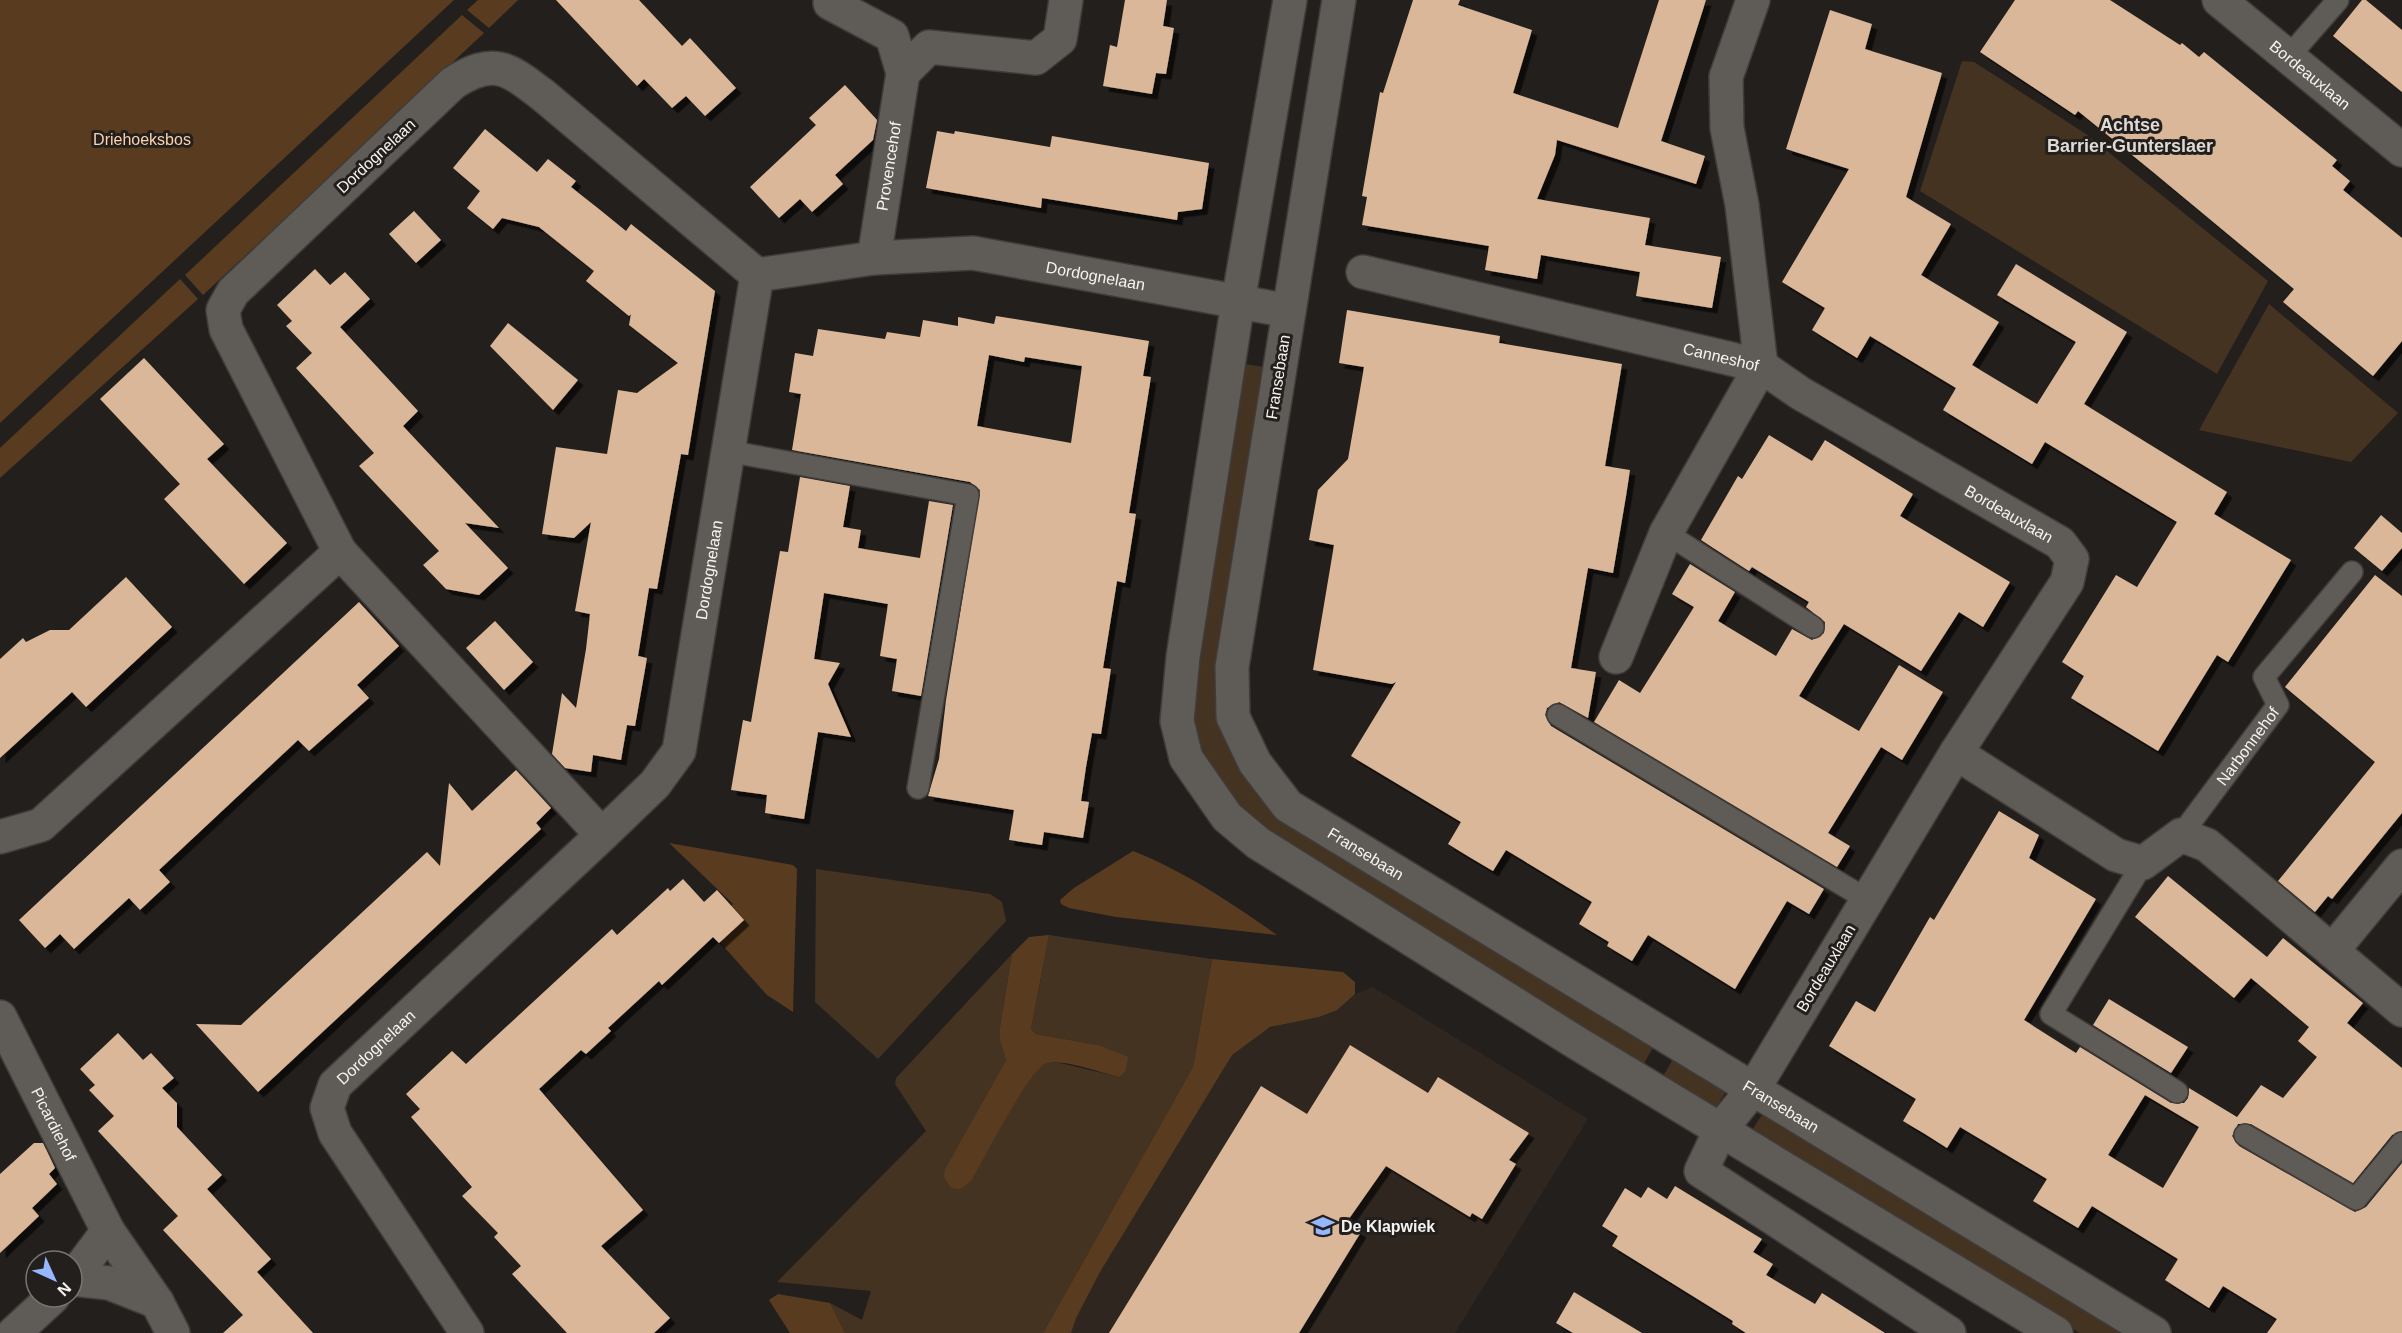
<svg xmlns="http://www.w3.org/2000/svg" width="2402" height="1333" viewBox="0 0 2402 1333" font-family="Arial,sans-serif">
<style>
.built{fill:#2e261f}
.green{fill:#453322}
.forest{fill:#593c20}
.building{fill:#dab798;fill-rule:evenodd;filter:url(#shadow)}
.lines{fill:none;stroke-linecap:round;stroke-linejoin:round}
.service-casing{stroke:#3f3c3a;stroke-width:24}
.minor-casing{stroke:#3f3c3a;stroke-width:36}
.tertiary-casing{stroke:#3f3c3a;stroke-width:36}
.service{stroke:#5f5b57;stroke-width:21}
.minor{stroke:#5f5b57;stroke-width:33}
.tertiary{stroke:#5f5b57;stroke-width:33}
.labels{text-anchor:middle;dominant-baseline:central;stroke-width:6;stroke-linejoin:round;paint-order:stroke}
.street-label{font-size:16px;fill:#f5f3f1;stroke:#231f1c}
.park-label{font-size:16px;fill:#fdd1aa;stroke:#231f1c}
.poi-label{font-size:16px;font-weight:bold;fill:#f5f3f1;stroke:#231f1c;text-anchor:start}
.neighbourhood-label{font-size:18px;font-weight:bold;fill:#dfdad6;stroke:#231f1c}
</style>
<defs>
<filter id="shadow"><feDropShadow dx="5.5" dy="5.5" stdDeviation="0" flood-color="#0009"/></filter>
</defs>
<rect width="100%" height="100%" fill="#231f1c"/>
<!-- built -->
<polygon class="built" points="1373,987 1588,1119 1455,1333 1060,1333 1238,1041"/>
<!-- green -->
<g class="green">
<polygon points="1962,61 1974,62 2086,134 2268,281 2217,374 1920,191"/>
<polygon points="2269,304 2398,413 2351,462 2199,430"/>
<polygon points="1245,364 1271,368 1222,664 1247,776 1655,1044 1642,1067 1268,838 1199,763 1187,712"/>
<polygon points="816,869 990,894 1002,902 1006,921 878,1059 815,1002"/>
<polygon points="1049,935 1212,959 1193,1067 1043,1333 845,1333 830,1303 862,1320 871,1291 777,1282 926,1131 895,1084 896,1078 1012,954 1000,1027 1000,1041 1006,1060 945,1169 1015,1102 1039,1066 1048,1062 1060,1063 1119,1077 1098,1045 1036,1034 1031,1029"/>
<polygon points="1674,1057 1719,1084 1725,1093 1717,1106 1706,1106 1661,1080"/>
<polygon points="1761,1116 1772,1116 2130,1333 2080,1333 1757,1137 1753,1129"/>
</g>
<!-- forest -->
<g class="forest">
<polygon points="0,0 454,0 0,423"/>
<polygon points="478,0 518,0 489,28 467,10"/>
<polygon points="462,15 484,33 203,295 185,275"/>
<polygon points="180,279 198,299 0,478 0,448"/>
<polygon points="669,843 793,865 797,869 793,1012 767,995 709,930 733,904"/>
<path d="M1133 851C1184 871 1233 904 1277 935L1116 917 1069 908 1061 904 1060 900 1074 888Z"/>
<path d="M1049 935 1031 1029 1036 1034 1098 1045 1128 1057 1125 1072 1119 1077C1101 1073 1065 1059 1047 1063 1031 1066 982 1162 971 1181L960 1189 951 1188 944 1177 945 1169 1006 1060 1000 1041V1027L1012 954 1029 937Z"/>
<polygon points="1212,959 1343,972 1355,982 1355,994 1337,1010 1319,1017 1270,1027 1232,1055 1100,1272 1076,1318 1071,1333 1043,1333 1193,1067"/>
<polygon points="778,1294 830,1303 845,1333 790,1333 769,1300"/>
</g>
<!-- building -->
<g class="building">
<polygon points="556,0 639,0 682,46 690,38 736,88 705,116 686,96 672,108 644,79 637,86"/>
<polygon points="1125,0 1167,0 1163,26 1174,28 1166,74 1156,73 1152,94 1103,86 1110,45 1117,47"/>
<polygon points="1413,0 1460,0 1458,5 1532,30 1513,93 1618,128 1659,0 1706,0 1661,141 1705,156 1696,184 1557,140 1555,155 1537,199 1650,218 1645,245 1721,257 1712,308 1636,296 1640,272 1541,255 1537,279 1485,270 1489,246 1362,225 1367,197 1362,196 1380,92 1383,93"/>
<polygon points="2015,0 2110,0 2180,45 2182,43 2199,57 2204,52 2337,160 2332,166 2350,181 2343,190 2402,238 2402,341 2373,376 2283,302 2294,289 2153,172 2078,111 2075,115 1980,52"/>
<polygon points="2362,0 2366,0 2402,30 2402,92 2333,36"/>
<polygon points="1830,10 1872,24 1865,49 1942,73 1906,197 1951,224 1921,275 1999,322 1972,365 2037,404 2076,342 1997,295 2016,264 2127,332 2084,404 2227,492 2214,514 2291,560 2228,662 2217,655 2158,751 2071,698 2084,676 2062,662 2116,575 2137,587 2177,522 2045,442 2032,464 1943,410 1956,388 1870,336 1857,358 1812,330 1825,308 1782,282 1849,169 1786,149"/>
<polygon points="845,85 877,120 873,140 835,175 843,184 812,212 800,199 779,218 750,187 816,125 809,118"/>
<polygon points="485,129 537,172 548,159 576,181 571,187 599,209 626,231 631,224 715,291 688,455 681,454 657,589 649,588 638,656 647,658 635,726 627,725 621,760 593,755 591,772 565,768 552,754 562,693 576,708 586,649 590,614 575,611 591,522 574,538 542,534 556,447 607,454 618,390 637,393 678,363 629,325 631,314 629,316 586,281 594,271 539,227 502,218 493,229 467,208 480,191 453,168"/>
<polygon points="937,131 954,134 955,131 1050,147 1052,136 1209,163 1202,209 1178,212 1177,220 1042,198 1041,208 926,188"/>
<polygon points="414,211 441,240 416,263 389,234"/>
<polygon points="315,269 330,285 345,272 370,299 340,327 418,411 403,426 499,528 465,523 508,568 479,595 446,589 423,565 439,551 359,466 374,453 296,368 312,353 286,326 292,321 277,305"/>
<polygon points="1347,310 1500,336 1499,343 1622,364 1605,466 1630,470 1626,496 1613,573 1588,568 1571,668 1596,672 1588,718 1559,702 1547,708 1545,715 1551,726 1824,889 1809,914 1787,901 1735,989 1648,935 1632,961 1607,946 1609,942 1579,924 1592,902 1506,850 1493,871 1471,858 1448,844 1461,822 1351,756 1396,682 1392,684 1313,670 1334,545 1309,540 1318,490 1348,459 1364,367 1339,363"/>
<path d="M996 316 1149 341 1143 376 1151 377 1129 513 1136 514 1125 583 1117 581 1103 668 1111 669 1101 734 1092 733 1086 767 1081 801 1089 802 1083 838 1044 832 1042 845 1009 840 1014 810 928 796 939 759 946 700 980 490 970 482 792 450 801 394 789 392 795 353 813 356 818 329 885 339 887 332 920 337 923 320 958 326V317L994 324ZM989 355 1024 362 1025 357 1082 366 1071 443 977 426Z"/>
<polygon points="508,323 578,380 553,410 490,346"/>
<polygon points="144,358 224,444 207,459 287,543 244,584 164,499 180,484 100,399"/>
<polygon points="1769,435 1812,461 1825,440 1913,494 1900,516 2010,582 1983,627 1959,612 1921,671 1844,624 1816,668 1799,696 1859,731 1899,665 1943,692 1902,760 1881,747 1828,833 1850,846 1837,867 1594,722 1619,680 1640,693 1694,607 1672,594 1690,564 1735,592 1718,621 1776,656 1792,629 1812,640 1824,633 1825,622 1806,607 1809,602 1752,567 1749,571 1701,540 1738,476 1742,479"/>
<polygon points="800,477 850,486 843,527 861,530 858,548 920,558 929,501 953,505 921,696 892,691 897,659 880,656 888,604 824,593 814,659 840,663 828,684 851,737 818,732 804,819 765,813 767,795 731,790 743,720 751,722 780,551 788,552"/>
<polygon points="2381,515 2402,533 2402,548 2382,571 2354,548"/>
<polygon points="2375,575 2402,596 2402,813 2332,899 2328,896 2315,912 2278,881 2375,762 2285,687"/>
<polygon points="126,577 172,627 86,707 72,692 0,758 0,659 23,638 26,642 50,630 69,630"/>
<polygon points="359,602 399,646 357,685 369,698 309,751 298,740 159,870 170,882 140,910 129,898 74,949 60,934 45,948 19,920"/>
<polygon points="495,621 533,662 504,690 466,648"/>
<polygon points="516,770 551,808 536,823 541,829 258,1092 196,1024 241,1025 427,852 440,866 449,783 472,811"/>
<path d="M1999 811 2039 835 2029 858 2096 899 2024 1020 2076 1053 2080 1047 2171 1103H2184L2188 1098 2189 1088 2237 1117 2261 1085 2283 1098 2317 1057 2298 1041 2309 1027 2251 978 2234 998 2135 917 2168 876 2267 957 2283 938 2363 1003 2347 1023 2402 1068V1131L2392 1135 2353 1183 2251 1124H2238L2232 1136 2239 1146 2355 1212 2366 1207 2402 1163V1333H2267L2277 1319 2223 1286 2209 1308 2165 1280 2178 1259 2092 1206 2078 1228 2033 1201 2047 1179 1960 1127 1947 1148 1925 1134 1903 1121 1916 1099 1829 1046 1856 1001 1875 1012 1930 917 1934 920ZM2145 1095 2199 1127 2163 1188 2108 1155Z"/>
<polygon points="683,879 704,902 717,890 744,920 719,943 713,937 662,985 659,981 608,1028 611,1031 586,1054 581,1050 539,1089 643,1210 601,1246 670,1318 654,1333 567,1333 512,1274 521,1266 494,1237 498,1233 462,1196 472,1187 411,1117 420,1109 406,1094 452,1051 466,1064 612,929 617,935 668,888 670,891"/>
<polygon points="2109,999 2188,1047 2171,1073 2093,1025"/>
<polygon points="118,1033 143,1060 151,1053 174,1078 162,1088 177,1103 177,1127 222,1175 207,1189 271,1259 257,1272 313,1333 223,1333 243,1315 163,1230 178,1216 98,1131 114,1116 89,1090 95,1085 80,1069"/>
<polygon points="1350,1045 1428,1093 1438,1077 1529,1133 1509,1160 1516,1164 1482,1219 1472,1213 1470,1217 1386,1166 1346,1223 1361,1232 1299,1333 1109,1333 1261,1086 1307,1114"/>
<polygon points="34,1143 43,1143 55,1168 49,1174 57,1184 32,1208 39,1216 0,1253 0,1174"/>
<polygon points="1675,1186 1762,1239 1753,1252 1773,1264 1766,1275 1815,1304 1822,1293 1885,1333 1746,1333 1732,1324 1733,1321 1612,1246 1618,1236 1602,1226 1625,1188 1641,1198 1648,1187 1667,1199"/>
<polygon points="1574,1292 1642,1333 1573,1333 1556,1323"/>
</g>
<g class="lines">
<!-- service casing -->
<g class="service-casing">
<g id="service">
<polyline points="2289,56 2338,0"/>
<polyline points="727,451 968,495 918,788"/>
<polyline points="1666,533 1813,627"/>
<polyline points="1558,715 1868,900"/>
<path id="s1" d="M2181 835 2278 705 2264 677 2352 572"/>
<polyline points="2143,863 2051,1014 2177,1092"/>
<polyline points="2245,1135 2356,1199 2402,1143"/>
</g>
</g>
<!-- minor casing -->
<g class="minor-casing">
<g id="minor">
<polyline points="831,0 830,3 892,36 903,73"/>
<path id="s2" d="M1753 0 1726 77 1727 128 1742 205 1761 366 1800 393 2060 543 2072 559 2067 582 1956 753 1754 1088 1721 1129 1701 1171 1949 1333"/>
<path id="s3" d="M2219 0 2402 150"/>
<path id="s4" d="M874 258 903 73 929 47 1036 58 1060 39 1066 0"/>
<path id="s5" d="M1363 272 1761 366 1666 533 1616 657"/>
<path id="s6" d="M757 275 874 258 973 253 1289 311"/>
<polyline points="1956,753 2116,855 2143,863 2181,835 2207,845 2402,1010"/>
<polyline points="0,837 41,825 340,552"/>
<polyline points="2332,951 2402,866"/>
<path id="s7" d="M0 1017 108 1231 157 1302 173 1333"/>
<polyline points="72,1279 109,1283 157,1302"/>
<polyline points="72,1279 108,1231"/>
<polyline points="14,1333 53,1297"/>
<path id="s8" d="M467 1333 335 1133 327 1108 335 1085 602 835 655 784 679 751 757 275 544 96C509 69 494 56 453 83L233 292 223 310 226 329 340 552 602 835"/>
</g>
</g>
<!-- tertiary casing -->
<g class="tertiary-casing">
<g id="tertiary">
<polyline points="1290,0 1238,302 1183,657 1177,721 1186,758 1227,817 1258,843 1577,1043 2056,1333"/>
<path id="s9" d="M1339 0 1232 667 1233 717 1255 763 1288 806 2154 1333"/>
</g>
</g>
<!-- service -->
<use href="#service" class="service"/>
<!-- minor -->
<use href="#minor" class="minor"/>
<!-- tertiary -->
<use href="#tertiary" class="tertiary"/>
</g>
<!-- icons -->
<defs>
<g id="school-bare" transform="scale(1.8)"><path d="M0-5L7-2L0 1L-7-2ZM-4 1L0 2.5L4 1V4Q0 6-4 4Z" fill="#96b6fd" stroke="#231f1c" stroke-width="2.5" paint-order="stroke"/></g>
</defs>
<g fill-rule="evenodd">
<use href="#school-bare" x="1323" y="1226"/>
</g>
<g class="labels">
<!-- street labels -->
<g class="street-label">
<text stroke="none"><textPath href="#s3" startOffset="118">Bordeauxlaan</textPath></text>
<text transform="translate(376 156) rotate(-43)">Dordognelaan</text>
<text stroke="none"><textPath href="#s4" startOffset="93">Provencehof</textPath></text>
<text stroke="none"><textPath href="#s6" startOffset="342">Dordognelaan</textPath></text>
<text stroke="none"><textPath href="#s5" startOffset="368">Canneshof</textPath></text>
<text transform="translate(1278 377) rotate(-81)">Fransebaan</text>
<text stroke="none"><textPath href="#s2" startOffset="662">Bordeauxlaan</textPath></text>
<text stroke="none"><textPath href="#s8" startOffset="954">Dordognelaan</textPath></text>
<text stroke="none"><textPath href="#s1" startOffset="111">Narbonnehof</textPath></text>
<text stroke="none"><textPath href="#s9" startOffset="922">Fransebaan</textPath></text>
<text transform="translate(1826 968) rotate(-59)">Bordeauxlaan</text>
<text stroke="none"><textPath href="#s8" startOffset="346">Dordognelaan</textPath></text>
<text stroke="none"><textPath href="#s9" startOffset="1408">Fransebaan</textPath></text>
<text stroke="none"><textPath href="#s7" startOffset="120">Picardiehof</textPath></text>
</g>
<!-- park labels -->
<g class="park-label">
<text x="142" y="139">Driehoeksbos</text>
</g>
<!-- poi labels -->
<g class="poi-label">
<text x="1341" y="1226">De Klapwiek</text>
</g>
<!-- neighbourhood labels -->
<g class="neighbourhood-label">
<text x="2130" y="125">Achtse<tspan x="2130" dy="21">Barrier-Gunterslaer</tspan></text>
</g>
</g>
<!-- north arrow -->
<g transform="translate(54 1279) rotate(135)"><circle r="28" fill="#231f1c" stroke="#777471" stroke-width="1.5"/>
<path d="M0-4.5L10 22L0 15L-10 22Z" fill="#96b6fd"/>
<text y="-9" font-size="16" font-weight="bold" text-anchor="middle" fill="#f5f3f1">N</text>
</g>
</svg>
